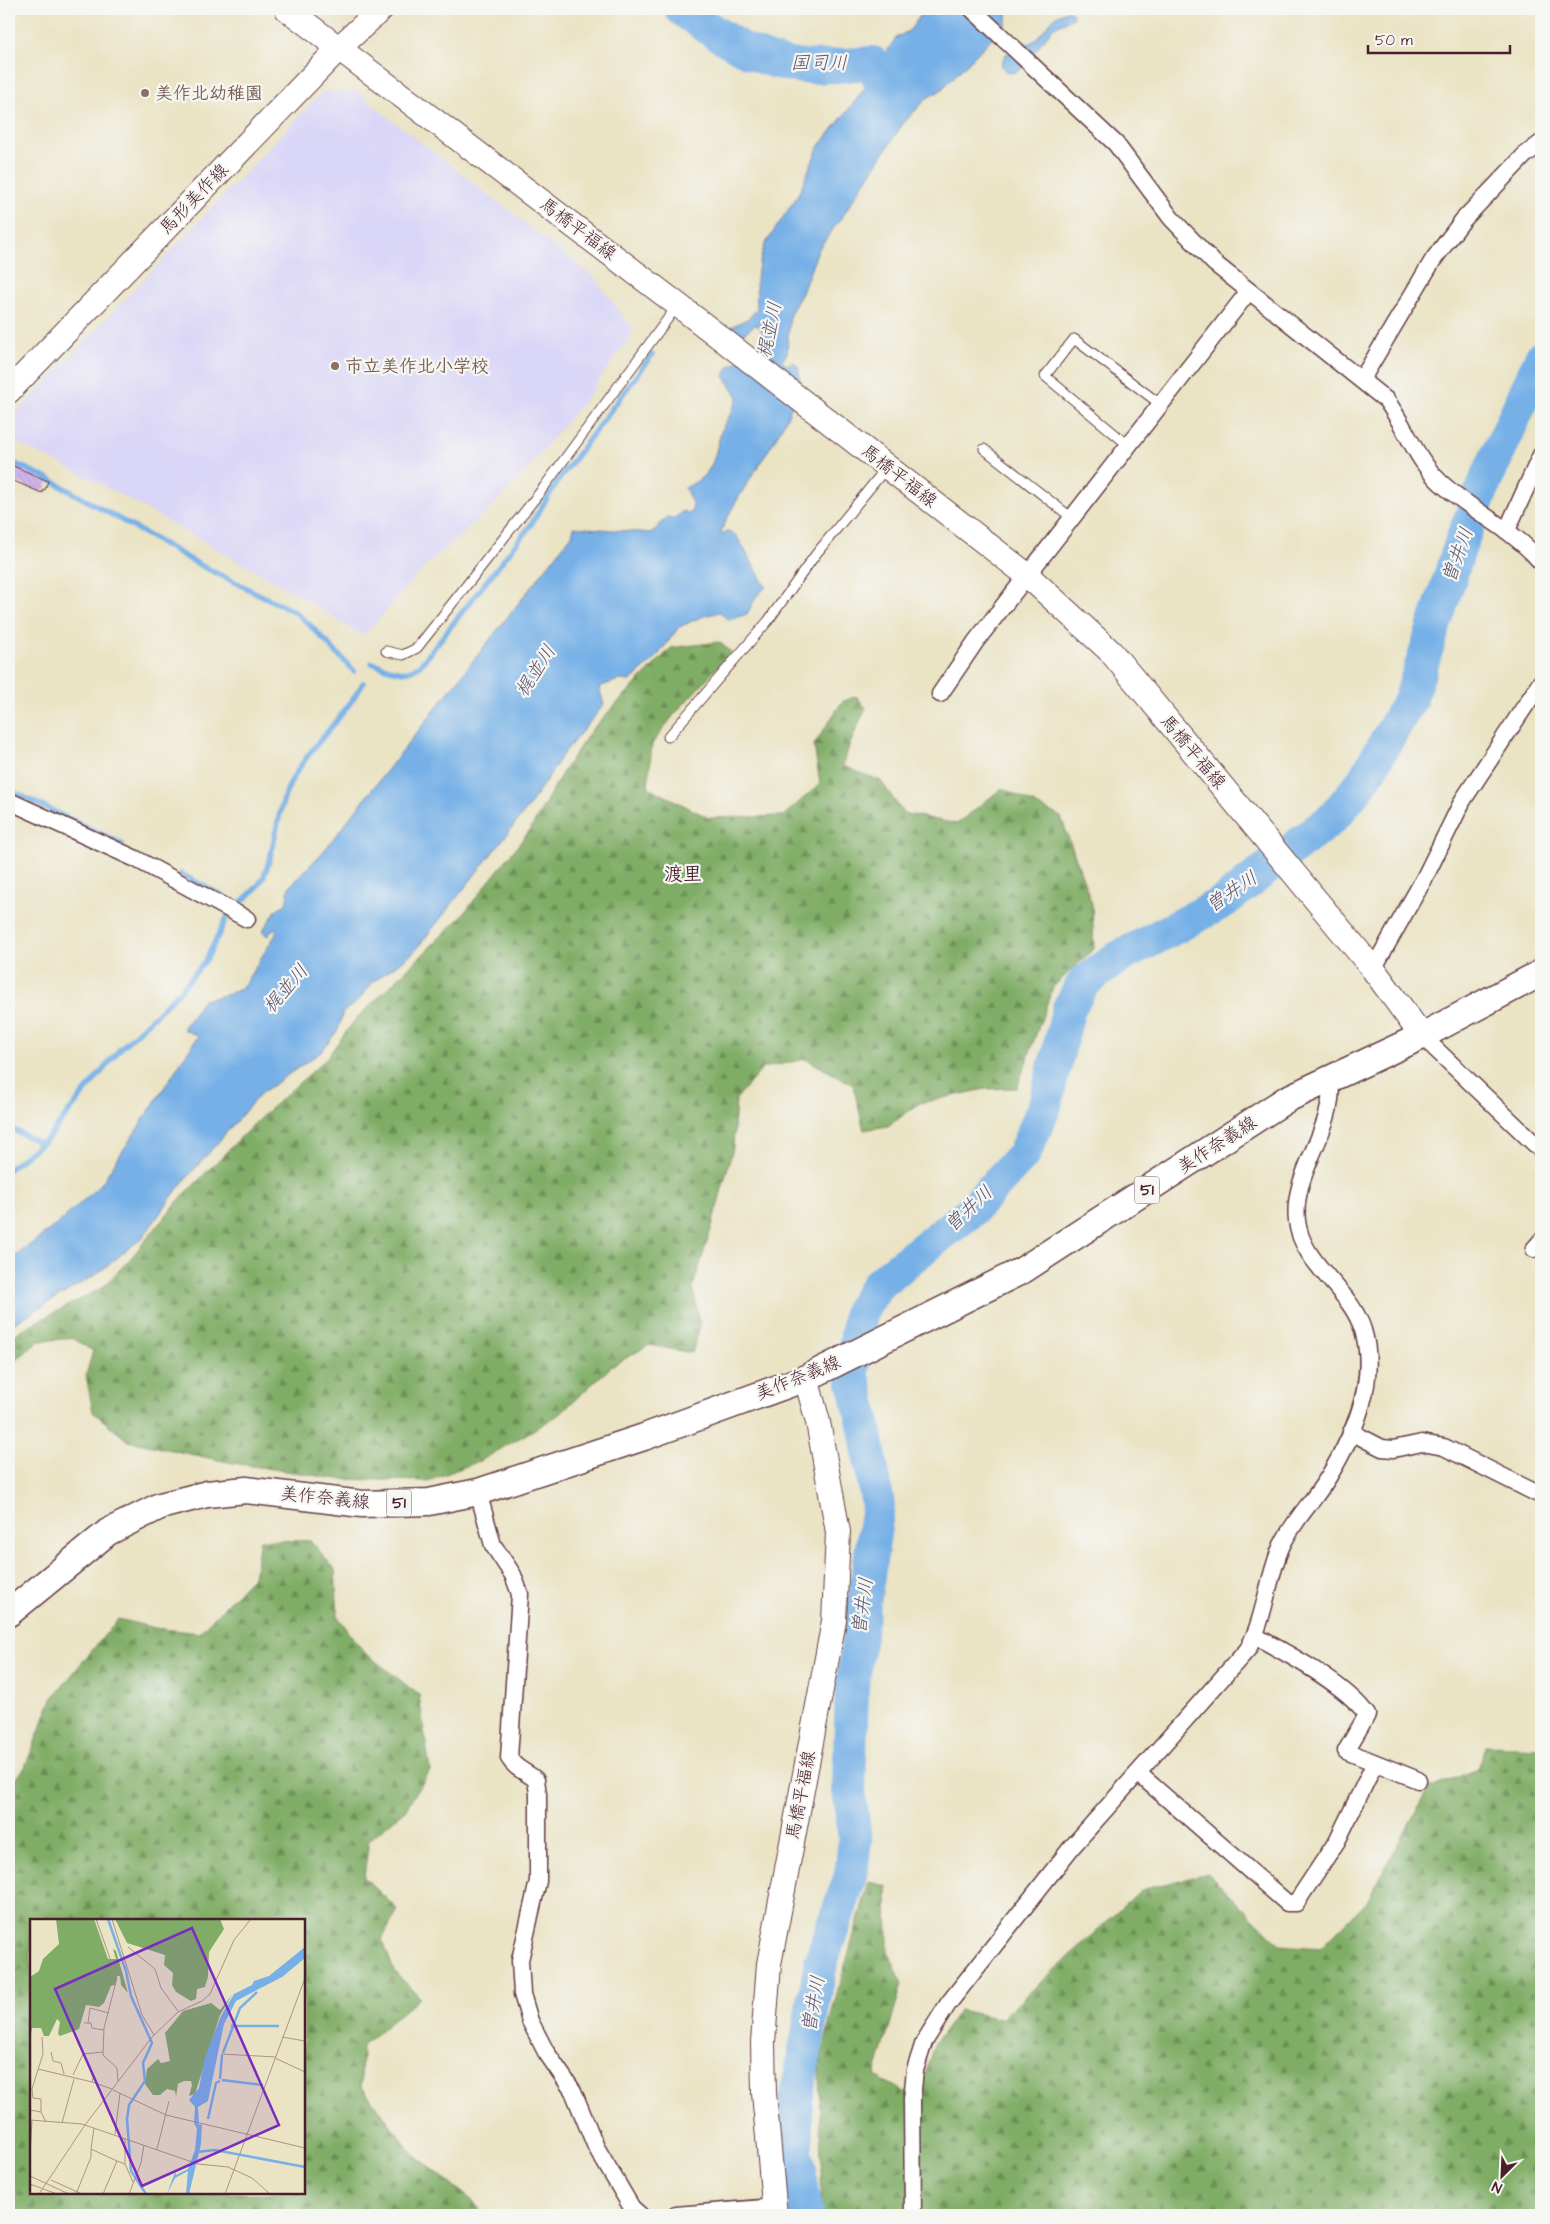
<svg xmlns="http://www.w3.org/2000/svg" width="1550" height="2224" viewBox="0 0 1550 2224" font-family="'Architects Daughter','Klee One',sans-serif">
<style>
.built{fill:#dad6f7}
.forest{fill:url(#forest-firs);stroke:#656648;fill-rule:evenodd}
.water{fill:#76b0e7;stroke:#606889}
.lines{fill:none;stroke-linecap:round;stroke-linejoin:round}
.stream{stroke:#76b0e7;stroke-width:5.5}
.river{stroke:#76b0e7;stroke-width:34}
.building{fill:url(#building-back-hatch)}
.service-casing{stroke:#623c42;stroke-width:11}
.minor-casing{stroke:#623c42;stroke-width:19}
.secondary-casing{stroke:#623c42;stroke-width:26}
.primary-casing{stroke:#623c42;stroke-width:29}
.service{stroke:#fff;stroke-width:9}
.minor{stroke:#fff;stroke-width:16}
.secondary{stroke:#fff;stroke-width:24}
.primary{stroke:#fff;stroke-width:26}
.education-dot{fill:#8d6e63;stroke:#f6f6f2;stroke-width:2}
.labels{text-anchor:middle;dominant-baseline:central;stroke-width:4.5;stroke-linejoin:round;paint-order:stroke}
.shield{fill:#f6f6f2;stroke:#7e6067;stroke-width:1}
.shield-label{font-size:16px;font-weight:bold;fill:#4a1f2b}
.education-label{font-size:18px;font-weight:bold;fill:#785e54;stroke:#f6f6f2;text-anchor:start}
.street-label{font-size:18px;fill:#4a1f2b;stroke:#f6f6f2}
.water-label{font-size:19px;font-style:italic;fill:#59526d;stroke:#f6f6f2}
.neighbourhood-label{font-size:19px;font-weight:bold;fill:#4a1f2b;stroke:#f6f6f2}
.inset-river{fill:none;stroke:#76b0e7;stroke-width:2.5}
.inset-road{fill:none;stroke:#aa9587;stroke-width:1}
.view{fill:#7b2cbf;fill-opacity:0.15;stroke:#7b2cbf;stroke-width:2.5}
.inset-edge{fill:none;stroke:#4a1f2b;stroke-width:2.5}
</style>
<defs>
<pattern id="forest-firs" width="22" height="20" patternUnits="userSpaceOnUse" patternTransform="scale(1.25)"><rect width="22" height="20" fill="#80ad66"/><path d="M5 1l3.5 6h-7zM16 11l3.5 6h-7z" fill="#6b8c54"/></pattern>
<pattern id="building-back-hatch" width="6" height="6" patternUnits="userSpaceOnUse" patternTransform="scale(1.25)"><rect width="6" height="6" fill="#d0b6ec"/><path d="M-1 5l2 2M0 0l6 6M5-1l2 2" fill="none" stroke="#b49ccb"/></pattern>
</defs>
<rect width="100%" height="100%" fill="#f6f6f2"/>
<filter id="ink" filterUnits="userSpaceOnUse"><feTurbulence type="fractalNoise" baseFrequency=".02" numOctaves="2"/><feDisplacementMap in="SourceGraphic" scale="10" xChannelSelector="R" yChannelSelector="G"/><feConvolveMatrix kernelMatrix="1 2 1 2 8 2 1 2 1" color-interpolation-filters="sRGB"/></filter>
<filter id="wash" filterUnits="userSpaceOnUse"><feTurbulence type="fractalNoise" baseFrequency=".0096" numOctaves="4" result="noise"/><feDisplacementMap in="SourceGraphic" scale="20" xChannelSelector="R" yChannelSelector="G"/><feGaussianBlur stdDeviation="1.12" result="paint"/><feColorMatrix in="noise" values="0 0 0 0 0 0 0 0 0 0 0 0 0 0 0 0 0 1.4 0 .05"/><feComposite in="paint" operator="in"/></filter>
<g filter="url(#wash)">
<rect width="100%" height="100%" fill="#eae3c4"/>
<!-- built -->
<polygon class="built" points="355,91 594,277 634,331 584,401 517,481 487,512 424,567 365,635 357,633 311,602 98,482 9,439 9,421 322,92"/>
<!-- forest -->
<g class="forest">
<polygon points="719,642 731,652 673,716 652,744 648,787 709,818 783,816 820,784 814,745 842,702 856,696 866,708 849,746 843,766 881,781 903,813 957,824 1002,788 1061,817 1092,904 1094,949 1053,987 1017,1088 985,1089 920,1103 888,1126 864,1130 853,1085 806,1059 763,1068 736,1099 733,1148 712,1226 693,1287 700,1327 692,1353 649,1345 612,1366 557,1416 482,1460 428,1481 338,1479 233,1463 128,1441 93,1412 86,1375 93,1351 72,1338 39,1341 9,1366 9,1340 21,1330 102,1288 130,1259 179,1200 258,1120 325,1060 354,1021 460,918 530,830 565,768 593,728 671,648"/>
<path d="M260 1540 311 1541 335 1570 338 1617 364 1652 419 1695 430 1771 405 1810 369 1840 364 1877 398 1910 382 1939 394 1971 420 1997 362 2046 361 2086 411 2152 474 2202 483 2215H9V1789L25 1767 52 1699 118 1619 155 1628 199 1633 254 1576ZM31 1920H304V2193H31Z"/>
<polygon points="1485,1746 1541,1748 1541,2215 822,2215 819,2068 833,2008 869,1882 887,1886 888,1950 902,1984 875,2076 905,2092 921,2087 934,2045 959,2010 1001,2019 1141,1890 1208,1873 1280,1945 1320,1948 1368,1900 1428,1789 1478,1769"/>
</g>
<!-- water -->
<g class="water">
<path d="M925 9H1009L1005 25 940 91 927 98 902 125 844 214 818 250 802 293 790 314 787 353 782 362 786 365 794 362 798 366C799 372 801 379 799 385 785 439 741 482 720 534L728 532 736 535 766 587 756 597 747 614 728 620 720 612 704 616 679 627 656 658 630 681 619 680 599 687 604 705 563 754 530 805 414 952 373 982 357 1002 343 1012 338 1030 321 1052 260 1094 179 1187 143 1237 97 1274 9 1326V1261L61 1221 101 1184 198 1036 183 1029 203 1000 229 994 242 988 278 931 274 928 268 936 262 932 277 909 286 904 289 887 323 852 572 535 574 527 652 533 667 517 675 518 683 511 690 514 693 505 685 488C715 473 713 461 721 432 725 420 734 411 738 397L724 376 729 366 758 352 763 338 761 327 755 325 739 337 727 329 749 318 757 309 756 278 764 246 798 195 818 148 867 86 869 76 896 38 910 30Z"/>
<polygon points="1068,10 1072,12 1073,18 1054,27 1021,69 1012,73 1005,71 1001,65 1006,54 1034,41 1056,16"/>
</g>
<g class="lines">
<!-- stream -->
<g class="stream">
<polyline points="9,461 47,478 200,565 295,612 310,625 354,671"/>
<path d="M372 663C392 669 405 679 422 663L530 526 557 482 652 355"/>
<polyline points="9,790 122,844"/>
<polyline points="181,874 239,905"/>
<path d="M238 905C248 896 261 886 265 873 277 843 276 808 293 778 312 744 344 718 363 683"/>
<polyline points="9,1128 41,1143"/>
<polyline points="9,1169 47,1139 119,1050 179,992 206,960 227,917"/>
</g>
<!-- river -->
<g class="river">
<path d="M681 9C717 34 751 60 797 66 821 69 849 64 873 63L887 99"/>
<polyline points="807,2215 796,2153 796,2100 821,1962 851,1875 855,1839 849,1790 852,1687 878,1506 865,1428 852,1373 860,1312 878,1284 970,1212 1024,1154 1045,1105 1069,1008 1084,982 1114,960 1223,902 1333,818 1363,781 1410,700 1462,540 1486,480 1541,358"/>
</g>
</g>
<g id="blocks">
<!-- building -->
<polygon class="building" points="9,464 48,481 45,490 43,489 42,493 9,479"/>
</g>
</g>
<g filter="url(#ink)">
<use href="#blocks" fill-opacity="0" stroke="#623c42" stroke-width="1"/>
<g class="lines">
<!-- service casing -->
<g class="service-casing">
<g id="service">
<polyline points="1128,445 1045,376 1074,339 1160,404"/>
<polyline points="984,449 1072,518"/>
<polyline points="386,651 403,655 417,648 544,487 677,306"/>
<polyline points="668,737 768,621 816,554 887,467"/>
</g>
</g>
<!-- minor casing -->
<g class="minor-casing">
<g id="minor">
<path d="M972 9 1116 144 1171 218 1214 263 1386 400C1406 427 1416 460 1441 483 1473 512 1513 529 1541 562"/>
<polyline points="1362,379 1433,260 1463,220 1525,155 1541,143"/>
<polyline points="1507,530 1541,455"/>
<polyline points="940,694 976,641 1249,291"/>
<polyline points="9,801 136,859 247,919"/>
<polyline points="1373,969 1424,879 1463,800 1541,682"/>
<polyline points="1422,1036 1541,1150"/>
<polyline points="1534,1249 1541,1241"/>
<polyline points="1351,1432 1382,1448 1393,1449 1422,1443 1444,1447 1536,1493 1541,1493"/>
<path d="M478 1492 493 1545 513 1575 520 1594 509 1758C516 1770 526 1771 536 1780L538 1794V1881L520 1960 522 1994 530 2021 546 2052 573 2091 596 2147 632 2208 640 2215"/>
<path d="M1255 1636C1287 1653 1348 1686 1367 1715L1346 1751 1418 1780"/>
<polyline points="1139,1774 1287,1903 1296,1903 1337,1841 1375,1763"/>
<polyline points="676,2215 775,2207"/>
<path d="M913 2215 912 2099 915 2070 924 2042 948 2004 1071 1848 1248 1649C1266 1616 1267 1578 1282 1545 1295 1518 1314 1501 1329 1476 1355 1433 1378 1380 1363 1330 1350 1288 1302 1265 1297 1221 1291 1171 1337 1129 1330 1079"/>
</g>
</g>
<!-- secondary casing -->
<g class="secondary-casing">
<g id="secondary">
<polyline points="287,9 678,305 1027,575 1111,652 1373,969 1422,1036"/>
<polyline points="9,391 339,48 381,9"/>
<polyline points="775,2215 764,2093 763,2042 769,1964 834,1621 838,1532 818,1422 806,1378"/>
</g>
</g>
<!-- primary casing -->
<g class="primary-casing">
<polyline id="primary" points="9,1613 108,1532 160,1506 207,1494 246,1490 362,1504 429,1502 478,1492 644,1437 806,1378 1023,1270 1287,1099 1422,1036 1541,973"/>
</g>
<!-- service -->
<use href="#service" class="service"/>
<!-- minor -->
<use href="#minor" class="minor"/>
<!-- secondary -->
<use href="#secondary" class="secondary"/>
<!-- primary -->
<use href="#primary" class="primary"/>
</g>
</g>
<!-- markers -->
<g class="education-dot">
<circle cx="145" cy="93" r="5"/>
<circle cx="335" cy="366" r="5"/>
</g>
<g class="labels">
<!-- shield labels -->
<g class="shield">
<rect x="1134.5" y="1176.5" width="25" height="27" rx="4"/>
<rect x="386.5" y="1489.5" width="25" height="27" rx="4"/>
</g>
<g class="shield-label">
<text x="1147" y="1190">51</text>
<text x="399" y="1503">51</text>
</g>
<!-- education labels -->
<g class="education-label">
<text x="155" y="93">美作北幼稚園</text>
<text x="345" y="366">市立美作北小学校</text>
</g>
<!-- street labels -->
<g class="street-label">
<text transform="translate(194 199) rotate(-46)">馬形美作線</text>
<text transform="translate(578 229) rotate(37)">馬橋平福線</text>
<text transform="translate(899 476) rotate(38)">馬橋平福線</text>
<text transform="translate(1193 752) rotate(50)">馬橋平福線</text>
<text transform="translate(1217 1145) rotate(-33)">美作奈義線</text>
<text transform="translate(798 1378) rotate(-22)">美作奈義線</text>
<text transform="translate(325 1498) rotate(6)">美作奈義線</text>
<text transform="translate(801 1795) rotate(-79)">馬橋平福線</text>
</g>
<!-- water labels -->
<g class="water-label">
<text x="819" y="63">国司川</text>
<text transform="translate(770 330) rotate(-78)">梶並川</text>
<text transform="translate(1458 555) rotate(-70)">曽井川</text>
<text transform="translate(536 671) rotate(-57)">梶並川</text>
<text transform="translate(1232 892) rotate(-34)">曽井川</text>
<text transform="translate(286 989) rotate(-49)">梶並川</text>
<text transform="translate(969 1209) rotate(-43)">曽井川</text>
<text transform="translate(863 1606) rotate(-82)">曽井川</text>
<text transform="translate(814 2004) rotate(-80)">曽井川</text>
</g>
<!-- neighbourhood labels -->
<g class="neighbourhood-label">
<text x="683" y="874">渡里</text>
</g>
</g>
<!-- overview -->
<g transform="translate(30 1919)">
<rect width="275" height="275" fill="#eae3c4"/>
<path d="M26 0H64L78 40H86L83 30 86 32 98 74 91 66 90 57H87L85 66 81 67 74 84 69 88 56 86 49 110 30 117 28 115 30 103 27 100 19 117H14L11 109H2L0 119V58L9 52 13 40 29 25ZM85 0H190L194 10 179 33 178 58 175 68 167 70 166 80 161 82 146 73 142 66 143 54 134 46 135 36 97 24ZM202 76 190 96 165 175 159 177 162 166 161 162H154L148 165 146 178 145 172 137 170 130 176H123L115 165 117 150 128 140 131 144 140 142 135 114 153 92 181 84 190 91Z" fill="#80ad66"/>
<path d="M275 28V39L252 58 206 82 194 105 178 182 168 188 169 206 172 205 171 225 159 275H156L158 252 145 259 137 275 145 253 146 256 158 250 165 231 167 210 164 204 165 188 159 181 169 169 175 138 191 97 204 75 222 66 224 62 239 57Z" fill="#76b0e7"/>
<path class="inset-river" d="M78 0 96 52 101 77 122 124 113 144 115 162 99 186 97 200 101 252 116 275M201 107H249M193 134 210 89 227 73M190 160 192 136M192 161 233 166M178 200 186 164 190 162M167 233 185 231 275 248"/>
<path class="inset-road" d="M66 0 87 59 74 109 73 136 87 149 88 162M82 0 112 96 124 116M98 28 125 50 131 69 148 92M54 104H61L62 109 74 111M58 104 60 89 79 94M252 118 275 122M21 133 23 142 31 144 34 155M191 135 246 138M245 139 275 153M8 150 62 163M43 156 53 135 73 133M64 156 62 163 82 170M83 171 136 196 275 229M0 191 11 193 16 203M11 193V180L3 179 2 170 13 135 12 118M0 201 52 205 168 245 198 248 222 259 240 275M32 204 44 160M85 215 90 174M61 230 64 209M127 230 139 182M0 235 2 202M87 242 95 245 103 263M95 245V219M0 257 39 275M21 261 52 275M0 265 27 275M9 275 55 206 122 118 148 93 172 82 180 75 204 21 221 0M46 275 61 238V230L87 242 73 275M99 275 111 244 114 226M195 275 275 59"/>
<path class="view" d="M162 9 249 206 112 267 25 70Z"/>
<rect width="275" height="275" class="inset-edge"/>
</g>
<!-- margin -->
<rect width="1550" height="2224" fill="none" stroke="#f6f6f2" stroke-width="30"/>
<!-- north arrow -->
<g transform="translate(1502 2176) rotate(204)" stroke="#f6f6f2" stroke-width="4" paint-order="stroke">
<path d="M0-4L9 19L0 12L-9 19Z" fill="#4a1f2b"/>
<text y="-8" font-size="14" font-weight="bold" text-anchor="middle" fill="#4a1f2b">N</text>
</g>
<!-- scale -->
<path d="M1368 45v8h142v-8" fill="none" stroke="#4a1f2b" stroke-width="2.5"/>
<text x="1375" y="45" font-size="15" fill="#4a1f2b" stroke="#f6f6f2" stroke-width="4" paint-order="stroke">50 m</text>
</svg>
